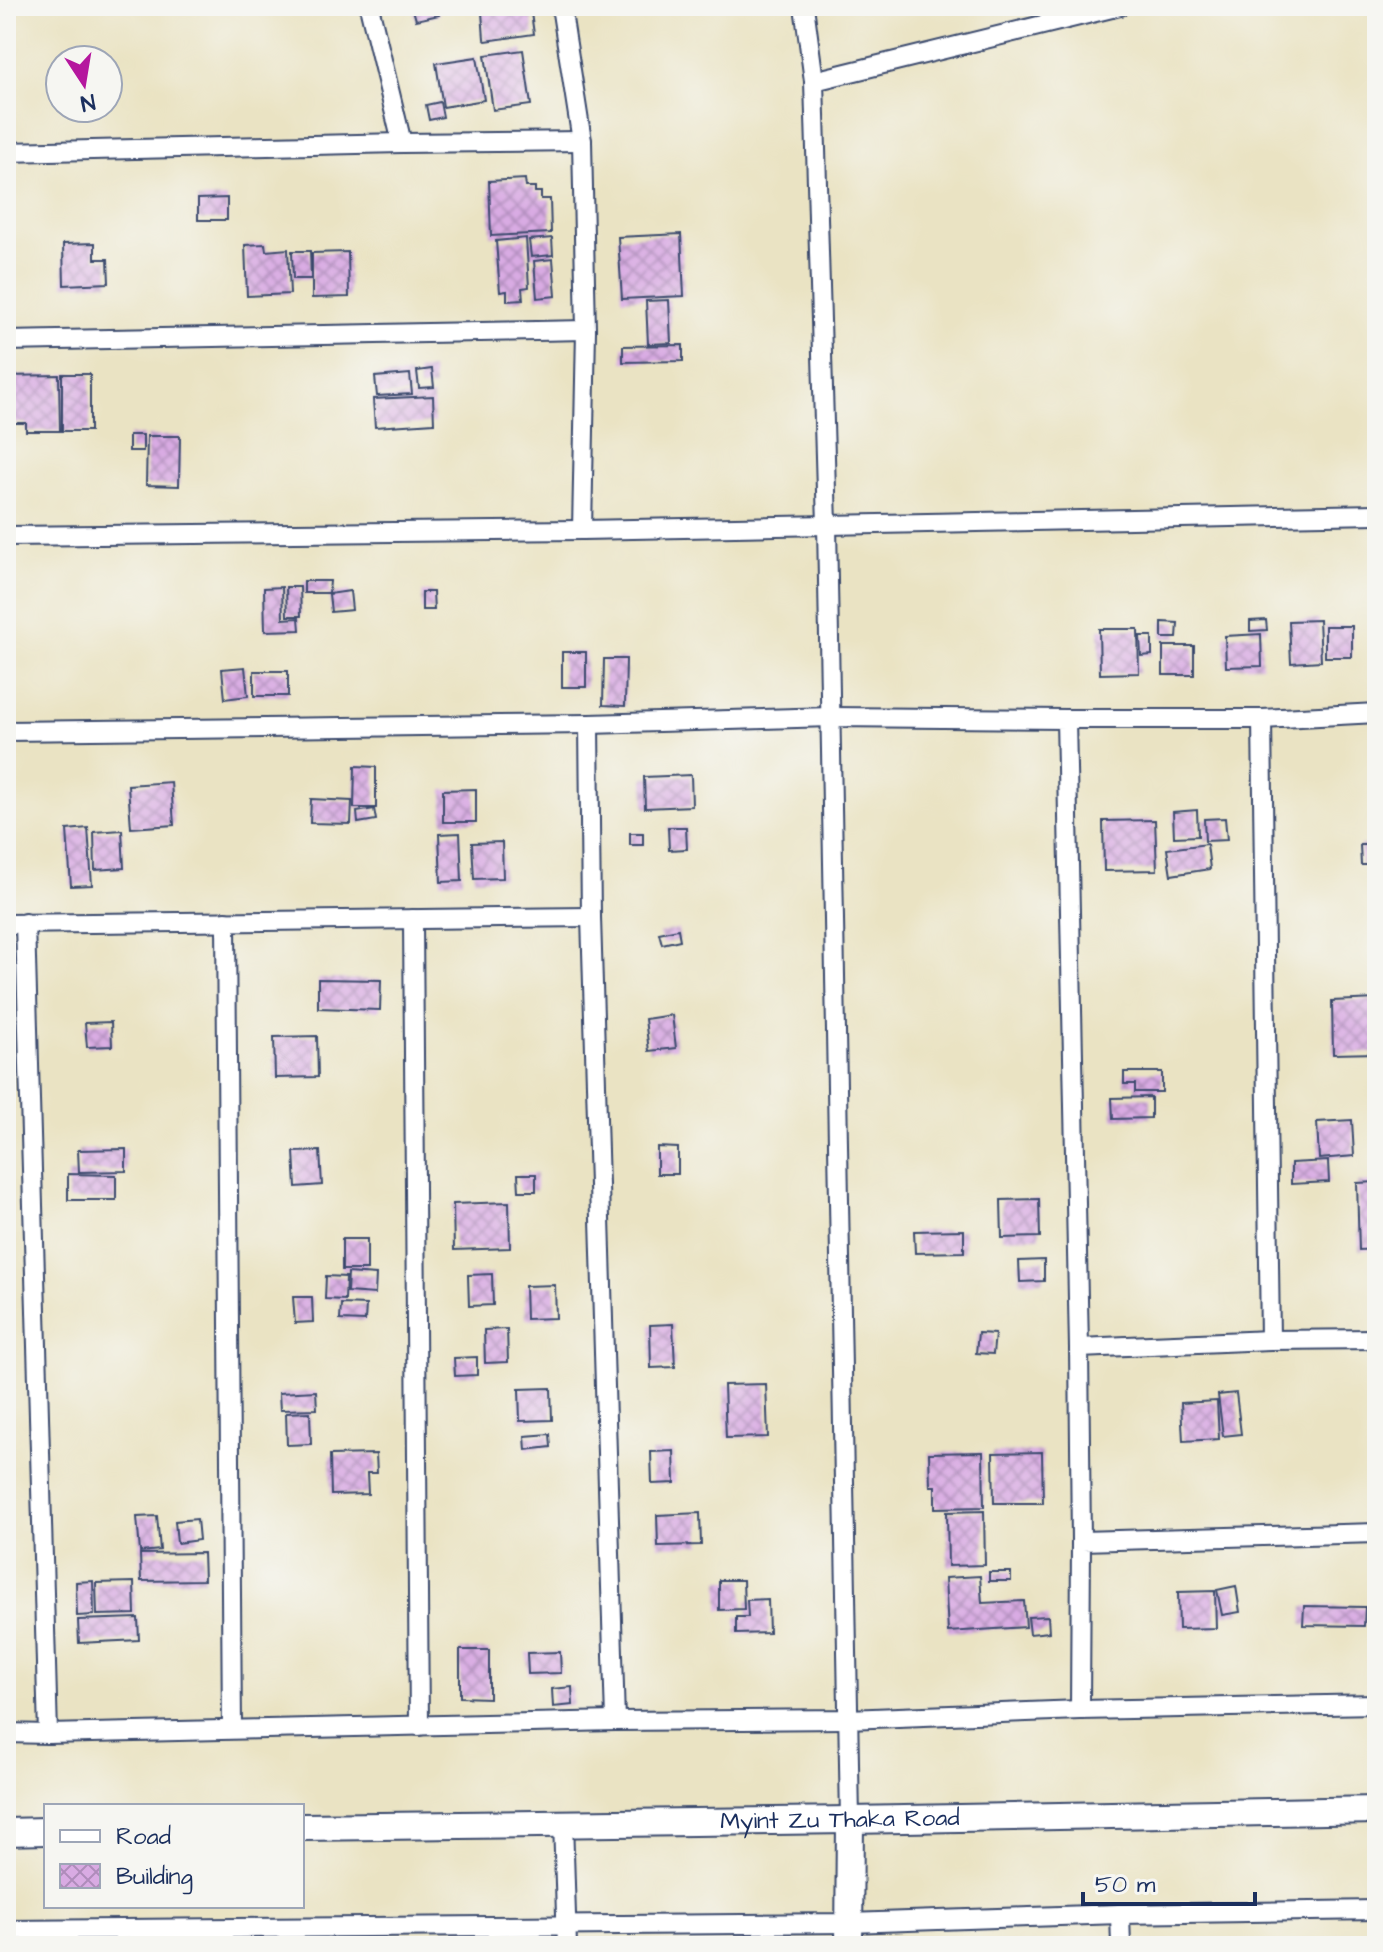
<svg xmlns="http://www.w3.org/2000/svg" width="1383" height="1952" viewBox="0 0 1383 1952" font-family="'Architects Daughter',sans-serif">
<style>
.building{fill:url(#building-cross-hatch)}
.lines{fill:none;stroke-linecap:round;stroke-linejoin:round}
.street-casing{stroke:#3a4a6d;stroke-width:22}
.secondary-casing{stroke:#3a4a6d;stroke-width:30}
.street{stroke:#fff;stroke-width:18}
.secondary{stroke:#fff;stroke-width:26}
.labels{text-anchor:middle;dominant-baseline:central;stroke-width:6;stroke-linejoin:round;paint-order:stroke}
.street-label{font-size:24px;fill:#1b2f5e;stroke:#f6f6f2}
</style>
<defs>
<pattern id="building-cross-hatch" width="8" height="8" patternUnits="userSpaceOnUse" patternTransform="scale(2)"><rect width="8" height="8" fill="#d9abe3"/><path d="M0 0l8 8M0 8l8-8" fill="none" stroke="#af8cbb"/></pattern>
</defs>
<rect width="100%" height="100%" fill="#f6f6f2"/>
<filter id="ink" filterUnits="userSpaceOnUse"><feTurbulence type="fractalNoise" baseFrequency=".0125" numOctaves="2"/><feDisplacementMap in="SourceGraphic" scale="16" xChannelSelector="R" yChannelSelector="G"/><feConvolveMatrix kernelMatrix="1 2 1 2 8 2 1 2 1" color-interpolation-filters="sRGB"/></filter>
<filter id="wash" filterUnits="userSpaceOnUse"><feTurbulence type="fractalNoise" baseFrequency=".006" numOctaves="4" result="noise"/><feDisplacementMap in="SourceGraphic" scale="32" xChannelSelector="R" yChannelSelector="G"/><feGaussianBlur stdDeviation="1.8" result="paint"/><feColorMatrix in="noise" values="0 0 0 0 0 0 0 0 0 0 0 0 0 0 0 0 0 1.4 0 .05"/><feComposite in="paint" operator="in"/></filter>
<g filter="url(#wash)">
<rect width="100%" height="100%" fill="#eae3c3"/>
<g id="blocks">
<!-- building -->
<g class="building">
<polygon points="412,6 437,6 439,15 416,20"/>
<polygon points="521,6 530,6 534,34 486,41 484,39 482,12"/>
<polygon points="523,50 531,105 493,110 485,55"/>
<polygon points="477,57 484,100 443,107 436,63"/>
<polygon points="440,102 443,117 429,120 426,105"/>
<polygon points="525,179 526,187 535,187 535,192 541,192 541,199 550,199 551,233 491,236 489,181"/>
<polygon points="227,198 227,220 198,220 198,199"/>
<polygon points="681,234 684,296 622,299 618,237"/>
<polygon points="526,238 529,287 522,288 523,300 507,301 507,291 500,292 496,241"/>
<polygon points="552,238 553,255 531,257 529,240"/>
<polygon points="95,243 95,259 108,259 109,283 64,285 63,244"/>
<polygon points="265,244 266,251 288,249 290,294 247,296 245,245"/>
<polygon points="292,251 310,251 311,279 293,279"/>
<polygon points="348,252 349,297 312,298 312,253"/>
<polygon points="553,259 556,296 537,298 534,261"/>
<polygon points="669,300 671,343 648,344 646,301"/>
<polygon points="683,345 683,361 623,362 623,346"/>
<polygon points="432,369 434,387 419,388 417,371"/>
<rect x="62" y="374" width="28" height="57"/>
<polygon points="410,374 412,394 377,396 375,377"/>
<polygon points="59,375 60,431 26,431 26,423 6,423 6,376"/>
<polygon points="433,396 434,423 375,427 373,399"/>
<rect x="129" y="435" width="14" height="16"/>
<polygon points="147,436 180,436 179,486 146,485"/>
<polygon points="304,581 330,581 329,593 304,593"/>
<polygon points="282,587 283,619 299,618 300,630 265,631 264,588"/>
<polygon points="286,587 300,587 301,616 287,616"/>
<polygon points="350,591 352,610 331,612 329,594"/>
<polygon points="422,592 433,592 434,610 422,610"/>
<polygon points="1266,620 1267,630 1250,631 1250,621"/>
<polygon points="1319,620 1321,661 1291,663 1289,621"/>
<polygon points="1162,622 1178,623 1177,638 1162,638"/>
<rect x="1325" y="626" width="27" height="31"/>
<polygon points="1099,629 1138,629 1139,673 1100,674"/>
<polygon points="1261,634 1262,666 1226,667 1225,636"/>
<polygon points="1140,636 1152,636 1152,655 1141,656"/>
<rect x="1163" y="646" width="31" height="29"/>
<rect x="562" y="652" width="24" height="35"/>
<polygon points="604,659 626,659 625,706 603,705"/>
<polygon points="245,667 248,696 225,699 222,669"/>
<rect x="254" y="671" width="34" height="25"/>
<polygon points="355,766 376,767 376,808 354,808"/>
<polygon points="691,775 692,806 645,808 644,777"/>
<polygon points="171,782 174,825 131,828 128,785"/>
<polygon points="476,789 476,822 443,822 443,790"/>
<polygon points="311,799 352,801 351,824 310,823"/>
<polygon points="374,809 376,820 358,823 357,812"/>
<polygon points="1197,810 1198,836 1174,837 1173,812"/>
<polygon points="1225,818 1227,840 1205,841 1204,819"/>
<polygon points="1155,820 1157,870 1104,871 1103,821"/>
<polygon points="668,827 686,827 687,849 669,850"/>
<polygon points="88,828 92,885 71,886 67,830"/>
<polygon points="122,830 124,868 95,870 94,832"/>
<polygon points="460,833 462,881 441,882 439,834"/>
<rect x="630" y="833" width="13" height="12"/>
<polygon points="502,842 503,878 474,879 472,843"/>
<polygon points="1207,844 1210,869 1171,875 1167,849"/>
<polygon points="1360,845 1377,845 1377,865 1361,865"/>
<polygon points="678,929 680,940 662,944 659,933"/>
<polygon points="318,979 381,980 380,1010 318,1008"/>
<polygon points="1377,999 1377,1053 1333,1054 1332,1001"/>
<polygon points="672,1015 676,1048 649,1051 645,1019"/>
<polygon points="111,1022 112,1046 87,1047 85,1023"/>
<polygon points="317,1036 318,1077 275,1078 274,1037"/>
<polygon points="1124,1072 1162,1072 1162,1092 1135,1092 1135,1084 1124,1084"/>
<polygon points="1151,1097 1151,1118 1113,1119 1112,1098"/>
<polygon points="1352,1120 1354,1156 1319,1159 1317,1122"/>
<polygon points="657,1147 678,1148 678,1174 657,1174"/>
<polygon points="126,1149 126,1171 79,1172 78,1150"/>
<polygon points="320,1151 322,1185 296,1187 294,1152"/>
<polygon points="1328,1161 1329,1182 1291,1184 1291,1163"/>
<polygon points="68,1174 116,1175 116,1200 68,1200"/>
<polygon points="518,1174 536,1174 536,1191 519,1191"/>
<polygon points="1377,1182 1377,1249 1359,1250 1357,1183"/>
<polygon points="1039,1199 1040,1237 1002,1238 1001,1200"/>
<polygon points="509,1202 510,1248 454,1250 453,1204"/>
<polygon points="964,1230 964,1252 915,1253 914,1231"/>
<rect x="342" y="1239" width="25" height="31"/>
<polygon points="1044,1260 1044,1281 1020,1282 1019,1261"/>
<polygon points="348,1273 376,1275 375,1294 347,1292"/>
<polygon points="492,1274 493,1305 469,1306 468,1275"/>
<polygon points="326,1276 346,1277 345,1300 325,1299"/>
<polygon points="555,1285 556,1318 526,1319 525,1286"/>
<polygon points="293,1297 312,1297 313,1322 295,1323"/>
<polygon points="341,1304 366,1305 365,1321 340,1320"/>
<polygon points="673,1324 675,1367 651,1368 650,1325"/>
<polygon points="507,1329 508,1362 485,1363 484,1330"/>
<polygon points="978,1333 995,1334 993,1354 976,1353"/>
<polygon points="477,1357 477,1375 455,1376 454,1358"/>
<polygon points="766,1384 768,1437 726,1438 724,1385"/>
<polygon points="551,1388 552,1420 520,1421 519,1389"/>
<polygon points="316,1391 317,1409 280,1410 279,1393"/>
<polygon points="1236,1393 1241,1434 1223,1436 1218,1395"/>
<polygon points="1217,1401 1219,1439 1183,1441 1181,1403"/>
<polygon points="310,1412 311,1444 287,1445 286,1413"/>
<polygon points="550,1434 551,1447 526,1450 525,1436"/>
<polygon points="674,1451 675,1483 652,1484 651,1452"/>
<polygon points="983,1452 984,1507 935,1508 935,1486 930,1486 929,1453"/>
<polygon points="1042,1452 1043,1503 994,1503 993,1453"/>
<polygon points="376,1454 377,1473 367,1473 368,1494 331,1495 330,1455"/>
<polygon points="984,1511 985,1565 948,1566 947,1512"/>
<polygon points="700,1513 701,1545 658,1546 657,1515"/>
<polygon points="157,1516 160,1550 140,1552 137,1517"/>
<polygon points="197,1519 199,1540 177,1543 175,1521"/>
<polygon points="203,1553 204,1580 141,1581 140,1554"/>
<rect x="989" y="1572" width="22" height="9"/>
<polygon points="980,1576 982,1603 1024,1601 1026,1627 948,1632 945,1578"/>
<polygon points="719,1580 743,1580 744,1609 719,1610"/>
<polygon points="93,1581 94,1615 77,1616 76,1582"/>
<polygon points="134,1582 135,1614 97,1615 96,1583"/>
<polygon points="1236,1586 1240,1612 1222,1615 1217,1590"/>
<polygon points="1215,1591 1216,1628 1179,1629 1178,1592"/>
<polygon points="768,1599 769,1633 736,1634 736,1617 748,1617 747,1600"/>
<polygon points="1304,1606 1365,1607 1364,1626 1303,1625"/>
<polygon points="1048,1616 1049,1632 1030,1634 1028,1617"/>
<polygon points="138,1618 139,1640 79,1643 78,1620"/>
<polygon points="460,1650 489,1650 489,1698 460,1697"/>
<polygon points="560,1652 561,1673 528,1674 527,1653"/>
<polygon points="572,1687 573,1705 553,1707 552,1689"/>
</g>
</g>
</g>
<g filter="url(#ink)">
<use href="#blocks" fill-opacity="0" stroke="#3a4a6d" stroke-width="2"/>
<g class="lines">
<!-- street casing -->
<g class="street-casing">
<g id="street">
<polyline points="369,6 402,143"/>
<polyline points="561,6 582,141 586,330 582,530"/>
<polyline points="804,6 814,81 827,525 850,1820"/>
<polyline points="814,81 1120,6"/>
<polyline points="6,152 402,143 582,141"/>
<polyline points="6,341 586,330"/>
<polyline points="6,536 582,530 1377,514"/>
<polyline points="1066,719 1262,719 1377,713"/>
<polyline points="1262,719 1270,1340"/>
<polyline points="589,724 591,917 615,1721"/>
<polyline points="6,731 589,724 831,717 1066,719 1079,1348"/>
<polyline points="413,919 419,1726"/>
<polyline points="226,921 232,1729"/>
<polyline points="25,923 48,1734"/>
<polyline points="6,924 591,917"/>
<polyline points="1081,1541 1079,1348 1270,1340 1377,1339"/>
<polyline points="1080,1710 1081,1541 1377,1533"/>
<polyline points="6,1733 48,1734 615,1721 847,1719 1080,1710 1377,1704"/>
<polyline points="563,1822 567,1946"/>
<polyline points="1120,1914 1121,1946"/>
<polyline points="6,1930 849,1923 1120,1914 1377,1910"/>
</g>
</g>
<!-- secondary casing -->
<g class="secondary-casing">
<g id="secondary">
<path id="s1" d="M302 1827 850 1820 1377 1810"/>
<polyline points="6,1832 46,1831"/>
<polyline points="849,1946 850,1820"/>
</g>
</g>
<!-- street -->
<use href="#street" class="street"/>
<!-- secondary -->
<use href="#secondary" class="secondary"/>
</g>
</g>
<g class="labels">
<!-- street labels -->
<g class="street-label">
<text stroke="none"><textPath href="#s1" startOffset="538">Myint Zu Thaka Road</textPath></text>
</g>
</g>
<!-- margin -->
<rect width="1383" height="1952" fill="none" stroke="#f6f6f2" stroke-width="32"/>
<!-- legend -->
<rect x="44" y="1804" width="260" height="104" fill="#f6f6f2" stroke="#9ea6b7" stroke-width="2"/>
<rect x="60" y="1830" width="40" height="12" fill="#ffffff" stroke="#9ea6b7" stroke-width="2"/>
<text x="116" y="1844" font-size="24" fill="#1b2f5e">Road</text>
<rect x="60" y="1864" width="40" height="24" fill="url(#building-cross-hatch)" stroke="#9ea6b7" stroke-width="2"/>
<text x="116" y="1884" font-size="24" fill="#1b2f5e">Building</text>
<!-- north arrow -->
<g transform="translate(84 84) rotate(168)"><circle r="38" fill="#f6f6f2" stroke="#9ea6b7" stroke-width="2"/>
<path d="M0-6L14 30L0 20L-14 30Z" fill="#b5179e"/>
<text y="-12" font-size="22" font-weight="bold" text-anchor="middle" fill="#1b2f5e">N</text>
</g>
<!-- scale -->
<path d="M1083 1892v12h172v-12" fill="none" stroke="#1b2f5e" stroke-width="4"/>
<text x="1095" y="1892" font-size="24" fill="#1b2f5e" stroke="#f6f6f2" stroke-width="6" paint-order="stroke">50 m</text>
</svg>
